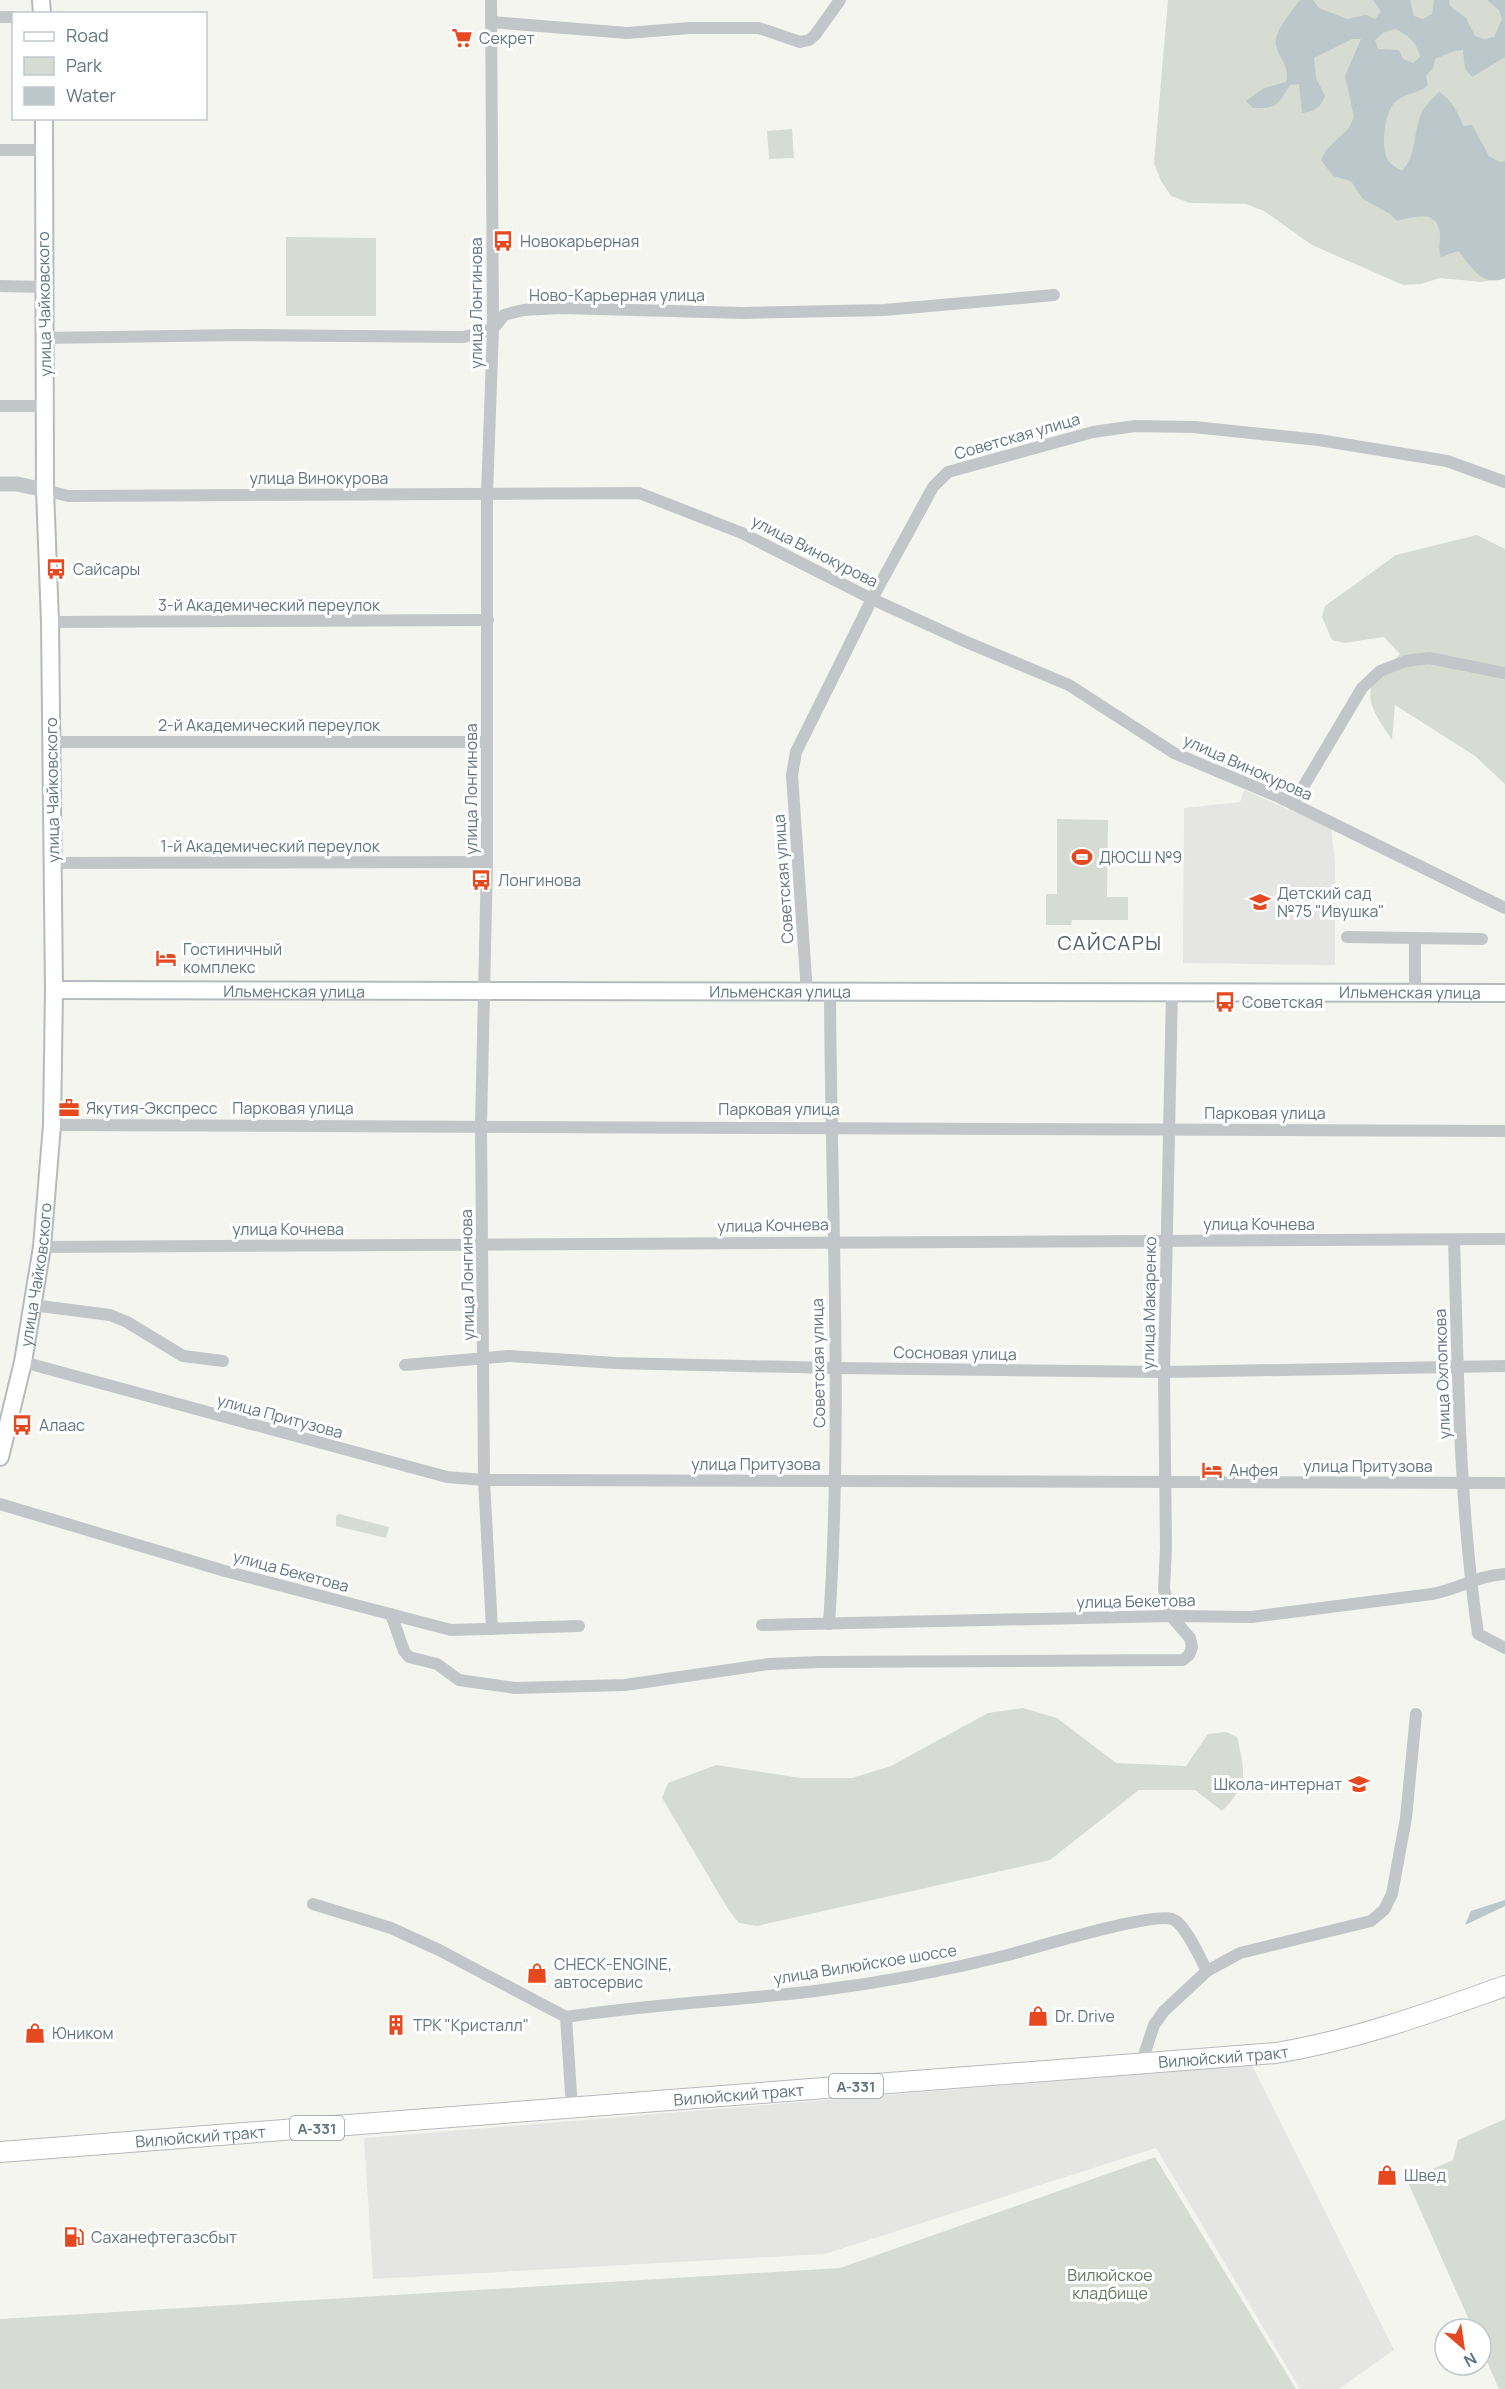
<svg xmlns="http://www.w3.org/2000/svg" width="1505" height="2389" viewBox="0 0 1505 2389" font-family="Manrope,sans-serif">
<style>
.built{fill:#e5e6e4}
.green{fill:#d6dcd1}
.water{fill:#bbc7cb;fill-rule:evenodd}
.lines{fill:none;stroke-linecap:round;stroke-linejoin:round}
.secondary-casing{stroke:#b4babe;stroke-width:20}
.primary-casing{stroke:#b5b9bd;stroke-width:22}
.minor{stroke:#c2c6c9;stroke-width:12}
.tertiary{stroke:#c2c6c9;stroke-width:15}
.secondary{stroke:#fff;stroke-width:16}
.primary{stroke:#fff;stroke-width:20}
.labels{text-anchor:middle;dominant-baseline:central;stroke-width:6;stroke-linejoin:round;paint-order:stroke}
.shield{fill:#fff;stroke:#929ea8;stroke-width:1.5}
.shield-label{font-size:15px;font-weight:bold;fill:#637582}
.poi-label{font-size:16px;fill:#637582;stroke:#fff;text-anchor:start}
.street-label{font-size:16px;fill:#637582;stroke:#fff}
.park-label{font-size:16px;fill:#677962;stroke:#fff}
.quarter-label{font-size:20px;letter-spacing:1.5px;fill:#515e67;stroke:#fff}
</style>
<rect width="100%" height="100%" fill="#f5f5f0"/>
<!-- built -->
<g class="built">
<polygon points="1244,790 1331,828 1335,862 1335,965 1183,963 1184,808 1240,802"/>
<polygon points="1252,2065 1394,2350 1339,2389 1300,2389 1156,2148 825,2254 373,2279 364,2138"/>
</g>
<!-- green -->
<g class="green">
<polygon points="1168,0 1505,0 1505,278 1481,282 1440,278 1421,284 1403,285 1312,245 1264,211 1246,204 1190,203 1171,196 1161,181 1154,163"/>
<polygon points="792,129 794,158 769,159 767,131"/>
<polygon points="286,237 376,238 376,316 286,316"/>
<path d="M1477 535 1505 549V784L1475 756 1395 705 1392 740C1381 722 1360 699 1376 678 1383 670 1393 663 1400 654L1384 637 1344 643 1332 640 1322 617 1325 606 1396 555Z"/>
<polygon points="1057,819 1108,820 1107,897 1128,897 1128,920 1072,920 1071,925 1046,925 1046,894 1057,894"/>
<polygon points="339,1514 389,1527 386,1538 336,1526 336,1516"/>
<path d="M1023 1708 1057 1718 1116 1763 1186 1766 1208 1734 1226 1732 1237 1737C1245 1771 1249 1785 1222 1811L1195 1790H1139L1050 1860 757 1926 739 1923 728 1909 662 1798 668 1783 716 1765 801 1778H852L891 1766 988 1713Z"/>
<polygon points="1505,2119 1505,2389 1499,2389 1481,2348 1481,2329 1473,2329 1407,2180 1453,2160 1458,2140"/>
<polygon points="1155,2157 1296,2389 0,2389 0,2319 840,2268"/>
</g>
<!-- water -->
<g class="water">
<path d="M1300 0H1313L1319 8 1347 19 1366 15 1375 19 1381 12 1373 0H1410L1414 16 1423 19 1432 14 1434 0H1449L1450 6 1466 18 1475 36 1484 39 1494 37 1502 19 1499 10 1487 0H1505V57L1472 77 1465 69 1463 50 1454 51 1435 59 1433 68 1426 76 1428 85C1419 94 1406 92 1395 102 1385 111 1380 149 1388 160 1391 165 1397 168 1402 171 1417 155 1413 133 1421 114 1425 105 1432 99 1439 92 1452 100 1458 112 1463 126L1472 125 1489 156 1499 162 1505 161V278C1481 288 1472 266 1458 251L1441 257C1437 247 1442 239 1439 229 1435 209 1410 218 1397 221L1390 214 1363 199 1351 181 1333 176 1321 160 1326 150 1349 128 1354 117 1345 76 1361 39H1352L1314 58 1316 78 1325 96C1320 108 1315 111 1302 113L1299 84 1290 85C1278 104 1278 109 1253 108L1246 101 1264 88 1286 82C1290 66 1280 60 1276 46 1272 33 1293 10 1300 0ZM1395 29C1408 35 1417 42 1420 57L1413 63 1403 59 1399 50 1378 49 1375 40 1383 33Z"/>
<polygon points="1505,1900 1505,1906 1465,1925 1471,1911"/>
</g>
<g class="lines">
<!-- secondary casing -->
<g class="secondary-casing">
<g id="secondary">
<polyline points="41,0 42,14"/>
<path id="s1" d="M54 990C538 994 1021 989 1505 993"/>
<path id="s2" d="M0 1457 23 1362 42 1247 52 1125 54 990 50 622 45 490 44 118"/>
</g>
</g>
<!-- primary casing -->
<g class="primary-casing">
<g id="primary">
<path id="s3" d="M0 2152 1276 2053C1355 2040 1429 2013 1505 1986"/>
</g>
</g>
<!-- minor -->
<g class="minor">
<polyline points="491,0 493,329 487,494 487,862 481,1125 484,1480 492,1629"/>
<polyline points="0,17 14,17"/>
<polyline points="491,22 627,33 690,28 759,28 800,42 809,40 815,35 840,0"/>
<polyline points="0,150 44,150"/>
<polyline points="0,286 43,287"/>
<polyline points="44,338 240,335 464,337 493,329 504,315 523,310 561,308 743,313 884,310 1054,295"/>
<polyline points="0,406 45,406"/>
<polyline points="45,490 68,496 639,493 742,533 872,599 964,641 1069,685 1174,753 1279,797 1505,908"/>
<polyline points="50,622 488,620"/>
<polyline points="52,742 487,742"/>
<polyline points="1293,804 1362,688 1380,671 1406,661 1429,658 1505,673"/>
<polyline points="53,863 487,862"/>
<polyline points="1347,937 1482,939"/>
<polyline points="1415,938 1415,993"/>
<polyline points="807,993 792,775 796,752 872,599 933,487 948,472 1093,432 1135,426 1194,427 1319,440 1447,461 1505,482"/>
<polyline points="52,1125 1505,1131"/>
<path d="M1454 1240C1458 1372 1459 1503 1478 1634L1505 1648"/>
<polyline points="42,1247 1505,1239"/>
<polyline points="32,1305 110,1315 127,1322 183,1356 223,1361"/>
<polyline points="23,1362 447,1477 484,1480 1505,1483"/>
<polyline points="405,1365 509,1356 615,1363 835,1368 1164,1372 1505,1366"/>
<polyline points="0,1504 225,1571 451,1630 579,1626"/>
<polyline points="391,1614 404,1651 409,1657 437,1664 459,1680 515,1688 625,1685 769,1664 820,1662 1183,1660 1189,1655 1192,1647 1190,1638 1171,1616 1164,1589 1166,1548 1164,1372 1172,991"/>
<path d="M829 1624C843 1414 831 1203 830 993"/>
<path d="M762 1625 1171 1616 1251 1617 1432 1594C1460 1589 1475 1576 1505 1574"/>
<polyline points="313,1904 391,1928 439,1950 566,2017 572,2109"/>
<path d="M566 2017C649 2004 732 2001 815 1991 880 1983 944 1971 1008 1955 1035 1948 1151 1912 1172 1919 1185 1923 1200 1958 1207 1971"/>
<polyline points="1141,2064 1154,2025 1164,2011 1207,1971 1240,1953 1371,1921 1384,1910 1392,1894 1406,1818 1416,1714"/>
</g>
<!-- tertiary -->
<polyline class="tertiary" points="0,484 17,484 45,490"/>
<!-- secondary -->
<use href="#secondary" class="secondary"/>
<!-- primary -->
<use href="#primary" class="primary"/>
</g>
<!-- icons -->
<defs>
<g id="supermarket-bare" transform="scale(1.62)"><path d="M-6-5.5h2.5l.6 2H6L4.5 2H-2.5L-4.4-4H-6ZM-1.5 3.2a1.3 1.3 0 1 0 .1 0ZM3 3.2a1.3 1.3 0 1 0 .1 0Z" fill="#e6481f" stroke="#fff" stroke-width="2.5" paint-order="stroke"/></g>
<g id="bus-bare" transform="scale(1.62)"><path d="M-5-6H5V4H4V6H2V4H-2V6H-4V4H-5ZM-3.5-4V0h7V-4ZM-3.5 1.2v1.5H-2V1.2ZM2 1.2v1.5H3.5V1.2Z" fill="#e6481f" stroke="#fff" stroke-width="2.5" paint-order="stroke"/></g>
<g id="stadium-bare" transform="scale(1.62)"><path d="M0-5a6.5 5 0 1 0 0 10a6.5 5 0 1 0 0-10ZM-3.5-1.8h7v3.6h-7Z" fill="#e6481f" stroke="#fff" stroke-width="2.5" paint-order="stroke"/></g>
<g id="school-bare" transform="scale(1.62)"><path d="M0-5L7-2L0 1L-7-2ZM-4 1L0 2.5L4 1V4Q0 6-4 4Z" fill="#e6481f" stroke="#fff" stroke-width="2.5" paint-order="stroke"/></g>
<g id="hotel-bare" transform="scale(1.62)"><path d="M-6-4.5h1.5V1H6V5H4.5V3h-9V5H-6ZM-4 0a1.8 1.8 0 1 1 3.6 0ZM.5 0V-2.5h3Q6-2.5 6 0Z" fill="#e6481f" stroke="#fff" stroke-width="2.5" paint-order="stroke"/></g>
<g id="office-bare" transform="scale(1.62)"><path d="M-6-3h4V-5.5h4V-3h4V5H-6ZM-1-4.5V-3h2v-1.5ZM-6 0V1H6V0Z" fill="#e6481f" stroke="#fff" stroke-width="2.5" paint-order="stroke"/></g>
<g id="shop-bare" transform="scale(1.62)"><path d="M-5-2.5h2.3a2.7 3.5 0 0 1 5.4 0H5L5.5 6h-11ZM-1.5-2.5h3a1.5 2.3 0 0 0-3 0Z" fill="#e6481f" stroke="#fff" stroke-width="2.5" paint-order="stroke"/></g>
<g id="building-bare" transform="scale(1.62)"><path d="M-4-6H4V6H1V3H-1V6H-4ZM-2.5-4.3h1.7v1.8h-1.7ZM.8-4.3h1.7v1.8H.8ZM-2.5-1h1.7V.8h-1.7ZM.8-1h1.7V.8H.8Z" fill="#e6481f" stroke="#fff" stroke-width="2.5" paint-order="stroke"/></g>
<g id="fuel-bare" transform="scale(1.62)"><path d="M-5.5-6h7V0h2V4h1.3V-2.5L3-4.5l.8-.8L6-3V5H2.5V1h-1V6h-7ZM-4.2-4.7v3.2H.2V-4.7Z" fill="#e6481f" stroke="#fff" stroke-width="2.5" paint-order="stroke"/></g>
</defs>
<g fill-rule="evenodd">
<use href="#supermarket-bare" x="462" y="38"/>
<use href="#bus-bare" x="503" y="241"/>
<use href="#bus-bare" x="56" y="569"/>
<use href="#stadium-bare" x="1082" y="857"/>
<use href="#bus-bare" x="481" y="880"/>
<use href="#school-bare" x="1260" y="902"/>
<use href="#hotel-bare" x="166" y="958"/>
<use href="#bus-bare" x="1225" y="1002"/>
<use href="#office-bare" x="69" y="1108"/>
<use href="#bus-bare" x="22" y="1425"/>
<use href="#hotel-bare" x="1212" y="1470"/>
<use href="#school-bare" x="1359" y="1784"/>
<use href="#shop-bare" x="537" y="1973"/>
<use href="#shop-bare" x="1038" y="2016"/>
<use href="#building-bare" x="396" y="2025"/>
<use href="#shop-bare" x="35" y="2033"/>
<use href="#shop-bare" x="1387" y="2175"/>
<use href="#fuel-bare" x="74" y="2237"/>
</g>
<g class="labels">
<!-- shield labels -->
<g class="shield">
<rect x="829" y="2074" width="54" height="24" rx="4.5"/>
<rect x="290" y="2116" width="54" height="24" rx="4.5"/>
</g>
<g class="shield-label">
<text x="856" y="2086">А-331</text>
<text x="317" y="2128">А-331</text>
</g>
<!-- poi labels -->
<g class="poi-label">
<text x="479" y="38">Секрет</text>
<text x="520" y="241">Новокарьерная</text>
<text x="73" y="569">Сайсары</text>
<text x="1099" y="857">ДЮСШ №9</text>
<text x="498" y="880">Лонгинова</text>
<text x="1277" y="893">Детский сад<tspan x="1277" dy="18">№75 "Ивушка"</tspan></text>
<text x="183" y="949">Гостиничный<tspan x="183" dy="18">комплекс</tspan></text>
<text x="1242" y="1002">Советская</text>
<text x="86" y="1108">Якутия-Экспресс</text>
<text x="39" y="1425">Алаас</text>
<text x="1229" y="1470">Анфея</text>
<text x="1342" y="1784" text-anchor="end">Школа-интернат</text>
<text x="554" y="1964">CHECK-ENGINE,<tspan x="554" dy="18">автосервис</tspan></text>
<text x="1055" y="2016">Dr. Drive</text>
<text x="413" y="2025">ТРК "Кристалл"</text>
<text x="52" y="2033">Юником</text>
<text x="1404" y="2175">Швед</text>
<text x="91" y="2237">Саханефтегазсбыт</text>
</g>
<!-- street labels -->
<g class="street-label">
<text x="617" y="295">Ново-Карьерная улица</text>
<text transform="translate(476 303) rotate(-90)">улица Лонгинова</text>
<text transform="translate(44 304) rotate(-91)">улица Чайковского</text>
<text transform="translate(1017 436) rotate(-16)">Советская улица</text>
<text x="319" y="478">улица Винокурова</text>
<text transform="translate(815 551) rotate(27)">улица Винокурова</text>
<text x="269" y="605">3-й Академический переулок</text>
<text x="269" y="725">2-й Академический переулок</text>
<text transform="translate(1248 767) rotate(24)">улица Винокурова</text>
<text transform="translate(471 789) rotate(-90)">улица Лонгинова</text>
<text transform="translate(52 790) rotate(-91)">улица Чайковского</text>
<text x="270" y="846">1-й Академический переулок</text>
<text transform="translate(783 879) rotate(-94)">Советская улица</text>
<text stroke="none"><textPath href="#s1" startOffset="240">Ильменская улица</textPath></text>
<text stroke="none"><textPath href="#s1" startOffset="726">Ильменская улица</textPath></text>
<text stroke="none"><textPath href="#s1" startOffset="1356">Ильменская улица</textPath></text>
<text x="293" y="1108">Парковая улица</text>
<text x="779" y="1109">Парковая улица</text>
<text x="1265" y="1113">Парковая улица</text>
<text x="1259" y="1224">улица Кочнева</text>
<text transform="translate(773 1225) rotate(-1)">улица Кочнева</text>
<text x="288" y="1229">улица Кочнева</text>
<text stroke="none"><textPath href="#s2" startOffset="186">улица Чайковского</textPath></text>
<text transform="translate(467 1275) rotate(-91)">улица Лонгинова</text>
<text transform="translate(1149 1303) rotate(-89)">улица Макаренко</text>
<text transform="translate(955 1353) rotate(1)">Сосновая улица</text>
<text transform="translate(818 1363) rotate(-91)">Советская улица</text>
<text transform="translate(1442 1374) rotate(-92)">улица Охлопкова</text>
<text transform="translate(280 1416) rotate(15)">улица Притузова</text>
<text x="756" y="1464">улица Притузова</text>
<text x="1368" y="1466">улица Притузова</text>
<text transform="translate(291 1571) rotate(15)">улица Бекетова</text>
<text transform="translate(1136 1601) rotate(-1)">улица Бекетова</text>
<text transform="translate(865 1964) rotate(-9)">улица Вилюйское шоссе</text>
<text stroke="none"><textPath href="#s3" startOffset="1227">Вилюйский тракт</textPath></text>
<text stroke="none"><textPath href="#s3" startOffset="741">Вилюйский тракт</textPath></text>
<text stroke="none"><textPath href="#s3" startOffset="201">Вилюйский тракт</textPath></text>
</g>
<!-- park labels -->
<g class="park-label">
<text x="1110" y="2275">Вилюйское<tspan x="1110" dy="18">кладбище</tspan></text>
</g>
<!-- quarter labels -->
<g class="quarter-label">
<text x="1110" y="942">САЙСАРЫ</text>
</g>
</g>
<!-- legend -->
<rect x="12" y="12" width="195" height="108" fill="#ffffff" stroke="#c1c8cd" stroke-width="1.5"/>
<rect x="24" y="32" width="30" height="9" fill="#ffffff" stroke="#c1c8cd" stroke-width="1.5"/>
<text x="66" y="42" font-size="18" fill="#637582">Road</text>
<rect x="24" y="57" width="30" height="18" fill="#d6dcd1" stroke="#c1c8cd" stroke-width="1.5"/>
<text x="66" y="72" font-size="18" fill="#637582">Park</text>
<rect x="24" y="87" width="30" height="18" fill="#bbc7cb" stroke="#c1c8cd" stroke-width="1.5"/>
<text x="66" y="102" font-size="18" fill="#637582">Water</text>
<!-- north arrow -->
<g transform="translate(1463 2347) rotate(151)"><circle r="28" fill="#ffffff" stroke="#c1c8cd" stroke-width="1.5"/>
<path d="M0-4.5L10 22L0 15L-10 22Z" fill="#e6481f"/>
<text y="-9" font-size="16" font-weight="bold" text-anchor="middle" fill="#637582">N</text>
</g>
</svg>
